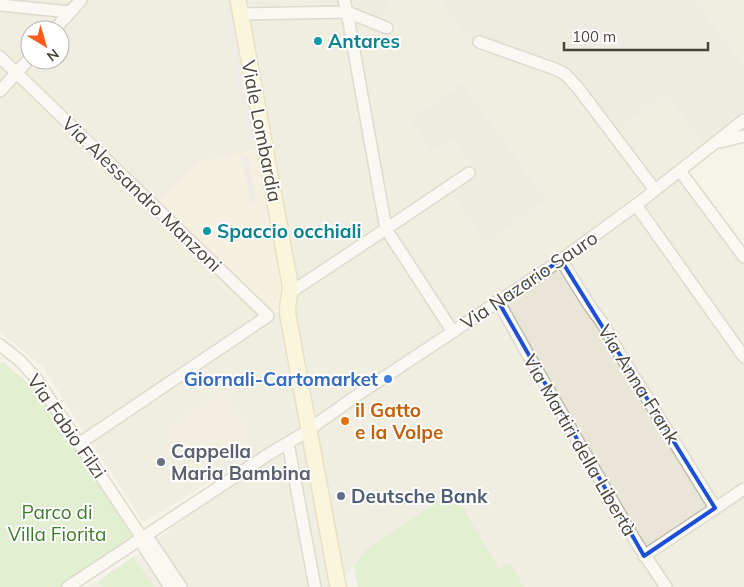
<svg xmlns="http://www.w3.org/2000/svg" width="744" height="587" viewBox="0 0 744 587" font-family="Mulish,sans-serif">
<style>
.residential{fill:#e9e6d8;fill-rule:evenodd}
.commercial{fill:#f7edd5}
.industrial{fill:#e5e2db}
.education{fill:#eeebd4}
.green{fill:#c9eab3}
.parking{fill:#e7e5e1}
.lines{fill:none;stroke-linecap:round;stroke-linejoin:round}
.street-casing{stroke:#c1bdac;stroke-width:14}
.secondary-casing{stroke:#d6ce9a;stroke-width:18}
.street{stroke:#fff;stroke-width:11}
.secondary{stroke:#fffaca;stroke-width:15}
.marked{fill:none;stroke:#1d4ed8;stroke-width:4;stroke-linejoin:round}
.culture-dot{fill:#0f9aa8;stroke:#fff;stroke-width:2}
.shop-dot{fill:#3f7fe0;stroke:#fff;stroke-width:2}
.food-dot{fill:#e8710a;stroke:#fff;stroke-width:2}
.worship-dot{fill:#6b7280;stroke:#fff;stroke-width:2}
.service-dot{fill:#5c6f8a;stroke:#fff;stroke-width:2}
.labels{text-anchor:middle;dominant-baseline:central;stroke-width:4;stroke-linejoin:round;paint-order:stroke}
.culture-label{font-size:19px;font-weight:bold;fill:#0d838f;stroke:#fff;text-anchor:start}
.street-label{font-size:19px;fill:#494538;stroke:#fff}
.shop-label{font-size:19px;font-weight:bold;fill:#366cbe;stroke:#fff;text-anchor:end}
.food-label{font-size:19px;font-weight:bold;fill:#c56008;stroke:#fff;text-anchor:start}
.worship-label{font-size:19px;font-weight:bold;fill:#5b616d;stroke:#fff;text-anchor:start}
.service-label{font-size:19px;font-weight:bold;fill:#4e5e75;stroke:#fff;text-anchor:start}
.park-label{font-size:19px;fill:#3d7d29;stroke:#fff}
</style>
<rect width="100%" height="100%" fill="#f5f3ea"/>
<!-- residential -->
<g class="residential">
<path d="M0 0H236L263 147 246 152 159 201 274 311 86 434 41 365 0 332ZM30 30H60V60H30Z"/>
<path d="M240 0H341L384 16 389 0H441L462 29 563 66 571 73 665 94 703 143 557 256 496 297 449 326 309 421ZM451 138 546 200 449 189 476 172Z"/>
<polygon points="694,0 744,0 744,65"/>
<polygon points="676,171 744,261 744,587 668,587 501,299"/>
<polygon points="497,303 663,587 524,587 510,563 499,570 365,551 340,583 311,427"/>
<polygon points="285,310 306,425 143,522 91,442 269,316 276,312"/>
<polygon points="306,427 337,587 88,587 139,554 286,440"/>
</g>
<!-- commercial -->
<polygon class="commercial" points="263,147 288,287 284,307 274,311 159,201 198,162 246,152"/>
<!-- industrial -->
<g class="industrial">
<polygon points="341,0 389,0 384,16 342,1"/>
<polygon points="441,0 694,0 744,65 744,112 703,143 665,94 616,131 571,73 563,66 461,29"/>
<polygon points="462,84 546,200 486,243 449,189 475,171 451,138 432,151 411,120"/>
</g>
<!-- education -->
<polygon class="education" points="223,390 252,433 194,474 165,430"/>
<!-- green -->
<g class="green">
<polygon points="2,361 31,386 79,451 134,540 61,587 0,587 0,364"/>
<polygon points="453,491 499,569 510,563 524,587 358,587 354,566 365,551"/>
<polygon points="133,557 154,587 103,587 99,581"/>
</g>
<!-- parking -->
<g class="parking">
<polygon points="232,6 257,139 248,140 224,8"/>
<polygon points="248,156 256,201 250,202 242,158"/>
</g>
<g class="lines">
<!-- street casing -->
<g class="street-casing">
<g id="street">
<polyline points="0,5 70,12"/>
<polyline points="347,12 386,229 453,332"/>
<polyline points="347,12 387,28"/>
<polyline points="240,14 347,12 344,0"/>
<polyline points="54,30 81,0"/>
<polyline points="479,42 555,69 565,74 578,88 655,190"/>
<polyline points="0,57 268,316 80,443"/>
<polyline points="0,91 30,58"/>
<polyline points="720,142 744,136"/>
<polyline points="680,171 744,257"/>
<polyline points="636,205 744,357"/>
<polyline points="561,260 589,305 603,324 618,351 715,508"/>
<polyline points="291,292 386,229 469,173"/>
<polyline points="498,301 526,351 636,542 666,587"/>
<polyline points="0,345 19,360 35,377 142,538 144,547 170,587"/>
<polyline points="288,443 315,587"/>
<polyline points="142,538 151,542 181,587"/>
<polyline points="644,556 744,489"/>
<polyline points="68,587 269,454 301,435 359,394 561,260 636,205 744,120"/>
</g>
</g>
<!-- secondary casing -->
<g class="secondary-casing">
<path id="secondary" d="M238 0 290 284C291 295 286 305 288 316L338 587"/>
</g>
<!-- street -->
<use href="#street" class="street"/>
<!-- secondary -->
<use href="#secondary" class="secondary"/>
</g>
<!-- marked area -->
<path d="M0 0H744V587H0ZM561 260 715 508 644 556 498 301Z" fill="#f5f3ea" fill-opacity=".55" fill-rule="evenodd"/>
<path class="marked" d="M561 260 715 508 644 556 498 301Z"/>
<!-- markers -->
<g class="culture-dot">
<circle cx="318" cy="41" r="5"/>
<circle cx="207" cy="231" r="5"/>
</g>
<circle class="shop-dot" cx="388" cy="379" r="5"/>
<circle class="food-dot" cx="345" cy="421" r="5"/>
<circle class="worship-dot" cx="161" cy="462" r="5"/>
<circle class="service-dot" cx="341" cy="496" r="5"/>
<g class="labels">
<!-- culture labels -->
<g class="culture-label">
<text x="328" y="41">Antares</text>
<text x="217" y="231">Spaccio occhiali</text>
</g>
<!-- street labels -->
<g class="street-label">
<text transform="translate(262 131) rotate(79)">Viale Lombardia</text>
<text transform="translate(142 194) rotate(44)">Via Alessandro Manzoni</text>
<text transform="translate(529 280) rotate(-34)">Via Nazario Sauro</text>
<text transform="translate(639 384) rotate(58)">Via Anna Frank</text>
<text transform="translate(67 426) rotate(55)">Via Fabio Filzi</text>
<text transform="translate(580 445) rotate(60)">Via Martiri della Libertà</text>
</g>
<!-- shop labels -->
<g class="shop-label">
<text x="378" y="379">Giornali-Cartomarket</text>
</g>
<!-- food labels -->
<g class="food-label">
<text x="355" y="410">il Gatto<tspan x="355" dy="22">e la Volpe</tspan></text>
</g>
<!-- worship labels -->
<g class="worship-label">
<text x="171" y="451">Cappella<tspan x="171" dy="22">Maria Bambina</tspan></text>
</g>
<!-- service labels -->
<g class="service-label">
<text x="351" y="496">Deutsche Bank</text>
</g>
<!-- park labels -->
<g class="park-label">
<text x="57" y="512">Parco di<tspan x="57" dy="22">Villa Fiorita</tspan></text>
</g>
</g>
<!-- north arrow -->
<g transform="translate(45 45) rotate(142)"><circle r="24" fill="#ffffff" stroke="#b6b5af"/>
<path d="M0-4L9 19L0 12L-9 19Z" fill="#fd5c19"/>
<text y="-8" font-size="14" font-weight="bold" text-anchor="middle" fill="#494538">N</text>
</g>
<!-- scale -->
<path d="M564 42v8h144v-8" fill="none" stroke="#494538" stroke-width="2.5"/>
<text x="572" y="42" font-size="15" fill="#494538" stroke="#ffffff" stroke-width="4" paint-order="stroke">100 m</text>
</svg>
